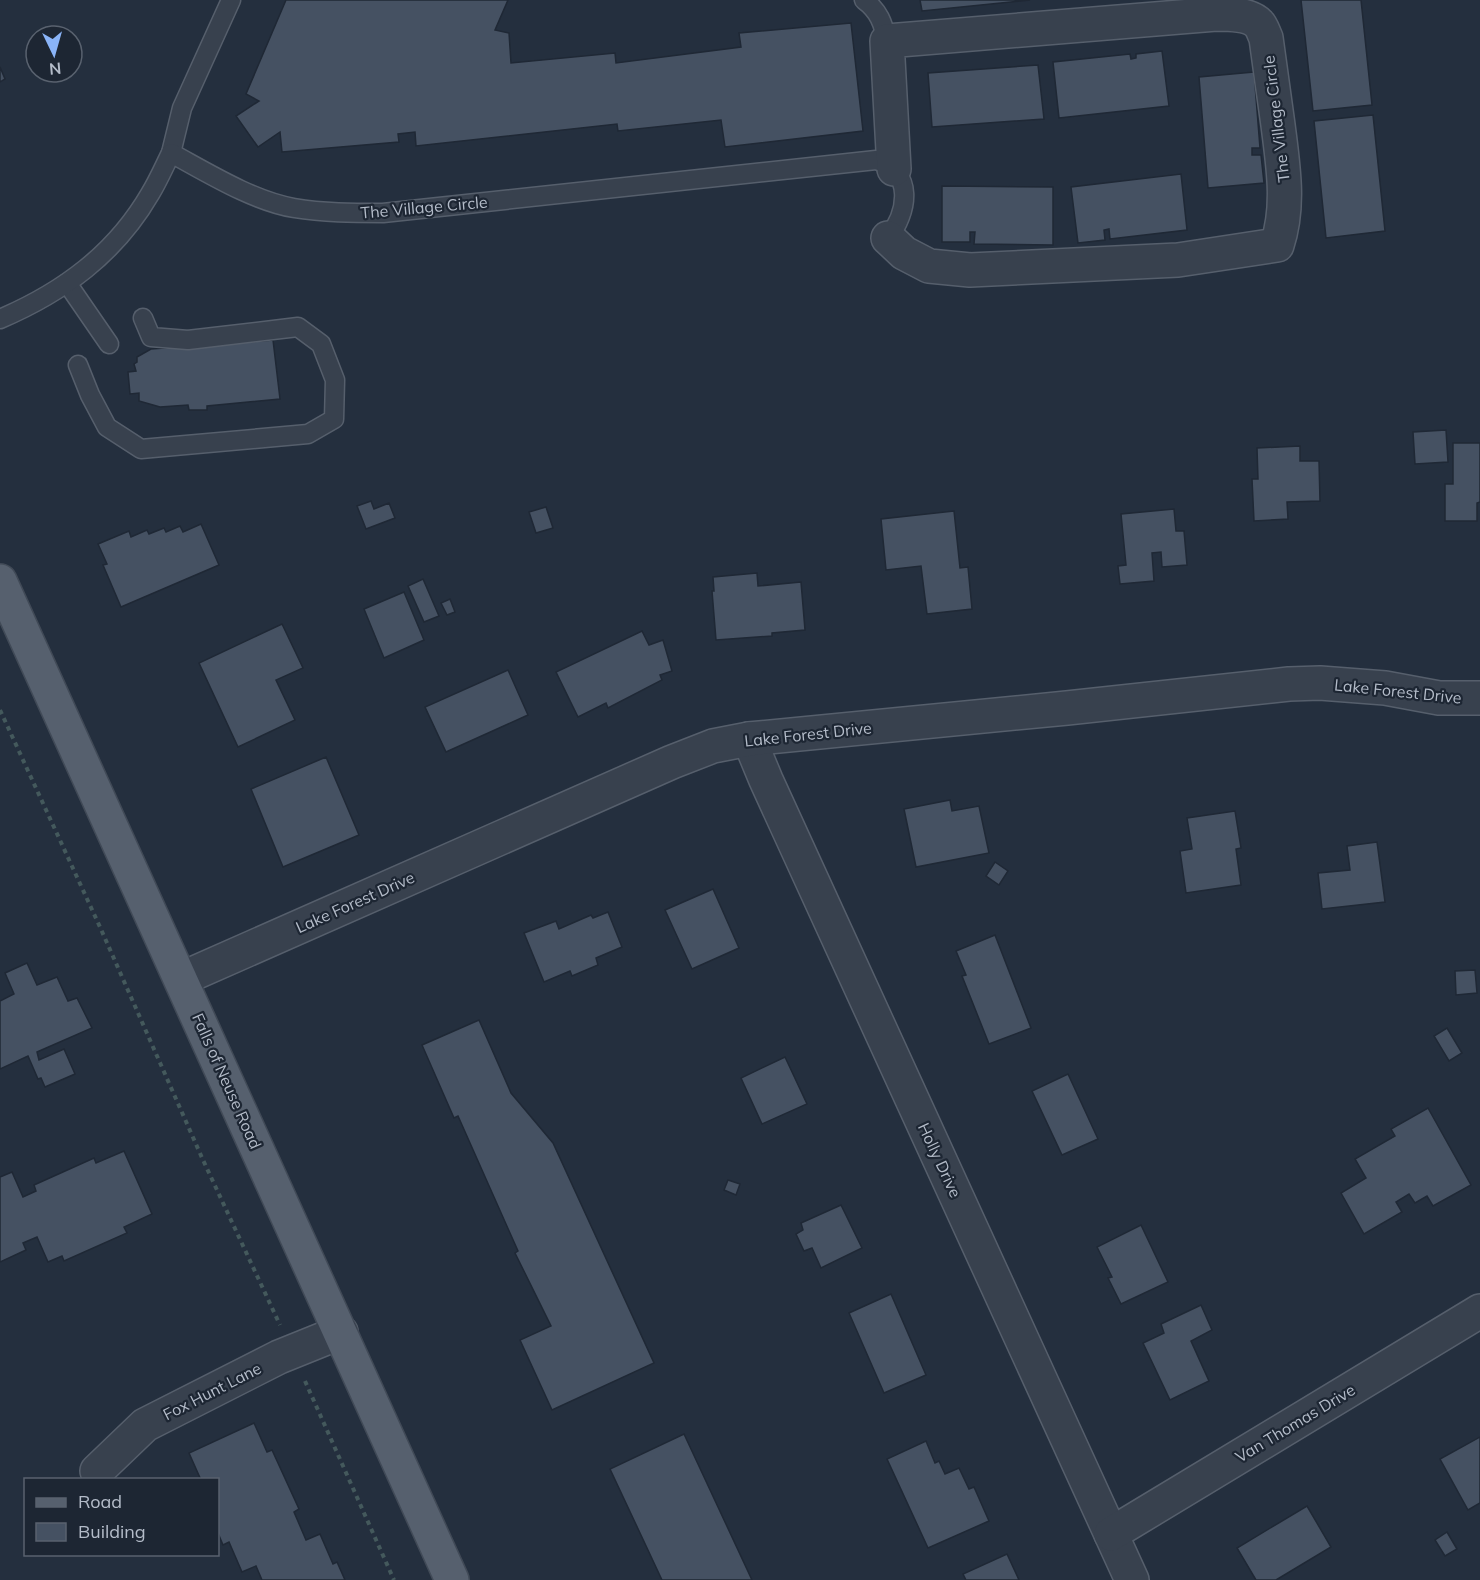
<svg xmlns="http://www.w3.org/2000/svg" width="1480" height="1580" viewBox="0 0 1480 1580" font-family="Mulish,sans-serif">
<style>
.building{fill:#455162;stroke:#1f2835;stroke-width:1.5}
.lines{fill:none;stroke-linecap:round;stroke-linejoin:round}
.lane-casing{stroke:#565f6c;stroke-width:21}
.street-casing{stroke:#565f6c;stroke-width:36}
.primary-casing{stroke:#414a57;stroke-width:36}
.path{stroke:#44595c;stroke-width:4;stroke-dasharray:4.5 4.5;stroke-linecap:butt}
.lane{stroke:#38414e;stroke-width:18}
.street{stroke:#38414e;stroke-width:33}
.primary{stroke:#56606e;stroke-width:33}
.labels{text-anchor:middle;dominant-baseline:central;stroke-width:4.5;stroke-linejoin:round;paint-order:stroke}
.street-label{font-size:16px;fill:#b4bcc9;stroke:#1d2633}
</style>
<rect width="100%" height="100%" fill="#242f3e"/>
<!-- building -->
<g class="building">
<polygon points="286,0 508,0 495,30 509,33 511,63 615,53 616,63 741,47 739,33 851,23 863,131 725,147 721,120 618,131 617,124 416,146 415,132 398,134 399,142 282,152 280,132 258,147 236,116 259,101 246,94"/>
<polygon points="920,0 1030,0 922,11"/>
<polygon points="1301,0 1361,0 1372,105 1313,111"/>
<polygon points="1162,51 1169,106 1059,118 1053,62 1130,54 1131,59 1136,58 1136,54"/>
<polygon points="1038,65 1044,119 932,127 928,73"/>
<polygon points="0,67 5,79 0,82"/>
<polygon points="1254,72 1260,148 1252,148 1252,155 1261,155 1264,183 1208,188 1199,77"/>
<polygon points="1373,115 1385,231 1326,238 1314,121"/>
<polygon points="1181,174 1187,230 1110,239 1109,229 1104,230 1105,240 1078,243 1071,187"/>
<polygon points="942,186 1053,187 1053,245 974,244 975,232 970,232 970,242 942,242"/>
<polygon points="273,340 280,399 207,406 207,410 189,410 188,405 160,407 139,401 139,393 130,394 128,372 136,371 134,364 137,362 137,357 151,349"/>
<polygon points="1446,430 1448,462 1415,464 1413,432"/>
<polygon points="1453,443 1480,443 1480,502 1477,503 1477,521 1445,521 1445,484 1453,484"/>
<polygon points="1300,446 1300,461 1319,461 1320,501 1287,502 1288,519 1254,521 1252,479 1258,479 1257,448"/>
<polygon points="371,501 374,509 389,503 395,518 366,529 357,506"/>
<polygon points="546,507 553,528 536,533 529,512"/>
<polygon points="1174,509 1176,531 1184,531 1187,565 1162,567 1161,552 1152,553 1154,581 1120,584 1118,566 1126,565 1121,514"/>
<polygon points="954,511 960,568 968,567 972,609 927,614 921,566 886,570 881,519"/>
<polygon points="201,524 219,565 121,607 103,565 107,564 98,544 129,531 131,537 147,530 149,534 164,528 166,532 180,526 183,532"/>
<polygon points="757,573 758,586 801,582 805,630 772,633 772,636 716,640 712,591 714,591 713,577"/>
<polygon points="423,579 439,616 424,622 408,586"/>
<polygon points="404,592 424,640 384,658 364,609"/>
<polygon points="450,599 455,612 447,615 441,603"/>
<polygon points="282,624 303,668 276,680 295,720 238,747 199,663"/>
<polygon points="642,631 649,645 663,640 672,671 660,675 662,680 608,708 606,703 578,717 556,672"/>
<polygon points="508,670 528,715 446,752 425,707"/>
<polygon points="326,757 359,835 283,867 251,789"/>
<polygon points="950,800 952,811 979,806 989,853 916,867 904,809"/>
<polygon points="1235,811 1241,848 1236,849 1241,885 1186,893 1180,851 1192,849 1187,818"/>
<polygon points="1377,842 1385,902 1322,909 1318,873 1350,870 1347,846"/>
<polygon points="995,862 1008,871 999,885 986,876"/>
<polygon points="713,889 739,948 692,969 665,910"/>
<polygon points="608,912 622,947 596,958 598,965 572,976 570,971 544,982 524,933 556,921 559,929 591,915 593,918"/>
<polygon points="995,935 1031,1028 989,1044 962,976 966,975 956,951"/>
<polygon points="27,963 37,985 57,977 68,1001 77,998 92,1028 37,1052 39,1060 64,1049 75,1074 45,1087 41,1078 38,1079 28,1056 0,1069 0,1001 14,994 5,973"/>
<polygon points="1475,970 1477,993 1456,995 1455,971"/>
<polygon points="479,1020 511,1093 553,1143 654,1363 552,1410 520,1340 551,1326 515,1253 518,1251 458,1116 454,1118 422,1045"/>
<polygon points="1447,1028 1462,1053 1449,1061 1434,1036"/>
<polygon points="785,1057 807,1104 762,1124 741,1078"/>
<polygon points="1068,1074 1098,1139 1062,1155 1032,1091"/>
<polygon points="1428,1108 1471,1185 1433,1206 1427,1196 1415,1203 1409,1194 1396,1202 1402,1212 1364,1234 1341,1193 1366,1178 1355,1159 1395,1136 1391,1129"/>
<polygon points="124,1151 152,1214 124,1227 127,1233 64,1261 62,1256 48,1262 37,1237 23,1243 26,1250 0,1262 0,1177 12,1172 23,1197 36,1191 34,1185 94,1158 96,1163"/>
<polygon points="728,1180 740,1184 736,1195 724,1190"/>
<polygon points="841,1205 862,1248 821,1268 812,1248 804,1251 796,1234 803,1230 801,1223"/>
<polygon points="1141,1225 1168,1282 1121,1304 1108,1278 1112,1277 1097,1247"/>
<polygon points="891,1294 926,1375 884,1393 849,1313"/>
<polygon points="1201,1305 1212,1330 1191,1341 1209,1381 1170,1400 1143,1343 1164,1333 1161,1324"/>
<polygon points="254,1423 267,1452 272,1450 299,1509 294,1512 306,1540 320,1534 333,1564 337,1562 345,1580 262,1580 256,1566 242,1572 229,1542 223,1545 218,1533 218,1480 201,1480 189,1453"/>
<polygon points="684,1434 752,1580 662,1580 610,1469"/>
<polygon points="1480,1437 1480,1503 1468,1510 1440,1459"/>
<polygon points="926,1441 935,1463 939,1461 945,1474 959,1468 969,1489 974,1487 989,1521 928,1548 887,1459"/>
<polygon points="1307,1506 1331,1547 1276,1580 1256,1580 1237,1548"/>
<polygon points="1447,1532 1457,1549 1445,1556 1435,1540"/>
<polygon points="1007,1554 1019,1580 966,1580 963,1574"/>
</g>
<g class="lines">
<!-- lane casing -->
<g class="lane-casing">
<g id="lane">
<path d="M864 0C879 11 883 23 887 41"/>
<polyline points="171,153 182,108 231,0"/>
<polyline points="67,283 109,344"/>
<path d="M0 319C63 292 115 254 150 194 158 181 164 167 171 153 208 173 253 201 294 208 324 213 353 213 383 213L876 160C915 172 908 212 888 238"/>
<polyline points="78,365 90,395 107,427 141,449 308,434 334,419 335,380 321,344 298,327 188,340 151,337 143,318"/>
</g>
</g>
<!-- street casing -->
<g class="street-casing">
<g id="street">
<path d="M888 238 904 253 929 266 970 270 1178 260 1277 245C1290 206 1283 165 1278 125 1274 96 1270 67 1266 38 1264 34 1262 27 1259 24 1250 14 1229 14 1216 14L887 41 894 169"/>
<polyline points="749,739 766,780 1132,1580"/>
<polyline points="181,979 672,762 713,746 749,739 1067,708 1289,684 1320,683 1385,688 1439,698 1480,698"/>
<polyline points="97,1471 145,1425 279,1357 341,1332"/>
<polyline points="1111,1534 1480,1311"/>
</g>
</g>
<!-- primary casing -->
<g class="primary-casing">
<polyline id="primary" points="0,581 452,1580"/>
</g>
<!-- path -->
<g class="path">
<polyline points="0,710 100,927 203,1160 280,1325"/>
<polyline points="305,1381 394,1580"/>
</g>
<!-- lane -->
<use href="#lane" class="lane"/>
<!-- street -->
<use href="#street" class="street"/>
<!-- primary -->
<use href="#primary" class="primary"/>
</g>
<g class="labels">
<!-- street labels -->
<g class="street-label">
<text transform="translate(1276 119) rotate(-97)">The Village Circle</text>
<text transform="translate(424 207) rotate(-5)">The Village Circle</text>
<text transform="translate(1398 691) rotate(6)">Lake Forest Drive</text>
<text transform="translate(808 734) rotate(-6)">Lake Forest Drive</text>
<text transform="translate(355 902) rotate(-24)">Lake Forest Drive</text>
<text transform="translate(227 1081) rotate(66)">Falls of Neuse Road</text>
<text transform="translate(940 1160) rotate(65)">Holly Drive</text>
<text transform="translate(212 1391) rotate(-27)">Fox Hunt Lane</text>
<text transform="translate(1295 1423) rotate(-31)">Van Thomas Drive</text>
</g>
</g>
<!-- legend -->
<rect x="24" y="1478" width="195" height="78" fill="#1d2633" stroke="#59626f" stroke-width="1.5"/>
<rect x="36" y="1498" width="30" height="9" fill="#56606e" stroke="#59626f" stroke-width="1.5"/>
<text x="78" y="1508" font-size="18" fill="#b4bcc9">Road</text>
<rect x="36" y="1523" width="30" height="18" fill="#455162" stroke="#59626f" stroke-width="1.5"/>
<text x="78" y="1538" font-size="18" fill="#b4bcc9">Building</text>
<!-- north arrow -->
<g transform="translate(54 54) rotate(175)"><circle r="28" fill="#1d2633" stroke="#59626f" stroke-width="1.5"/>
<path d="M0-4.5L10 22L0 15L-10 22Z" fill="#8ab4f8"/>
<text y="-9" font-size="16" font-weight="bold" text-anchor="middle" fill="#b4bcc9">N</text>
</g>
</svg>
